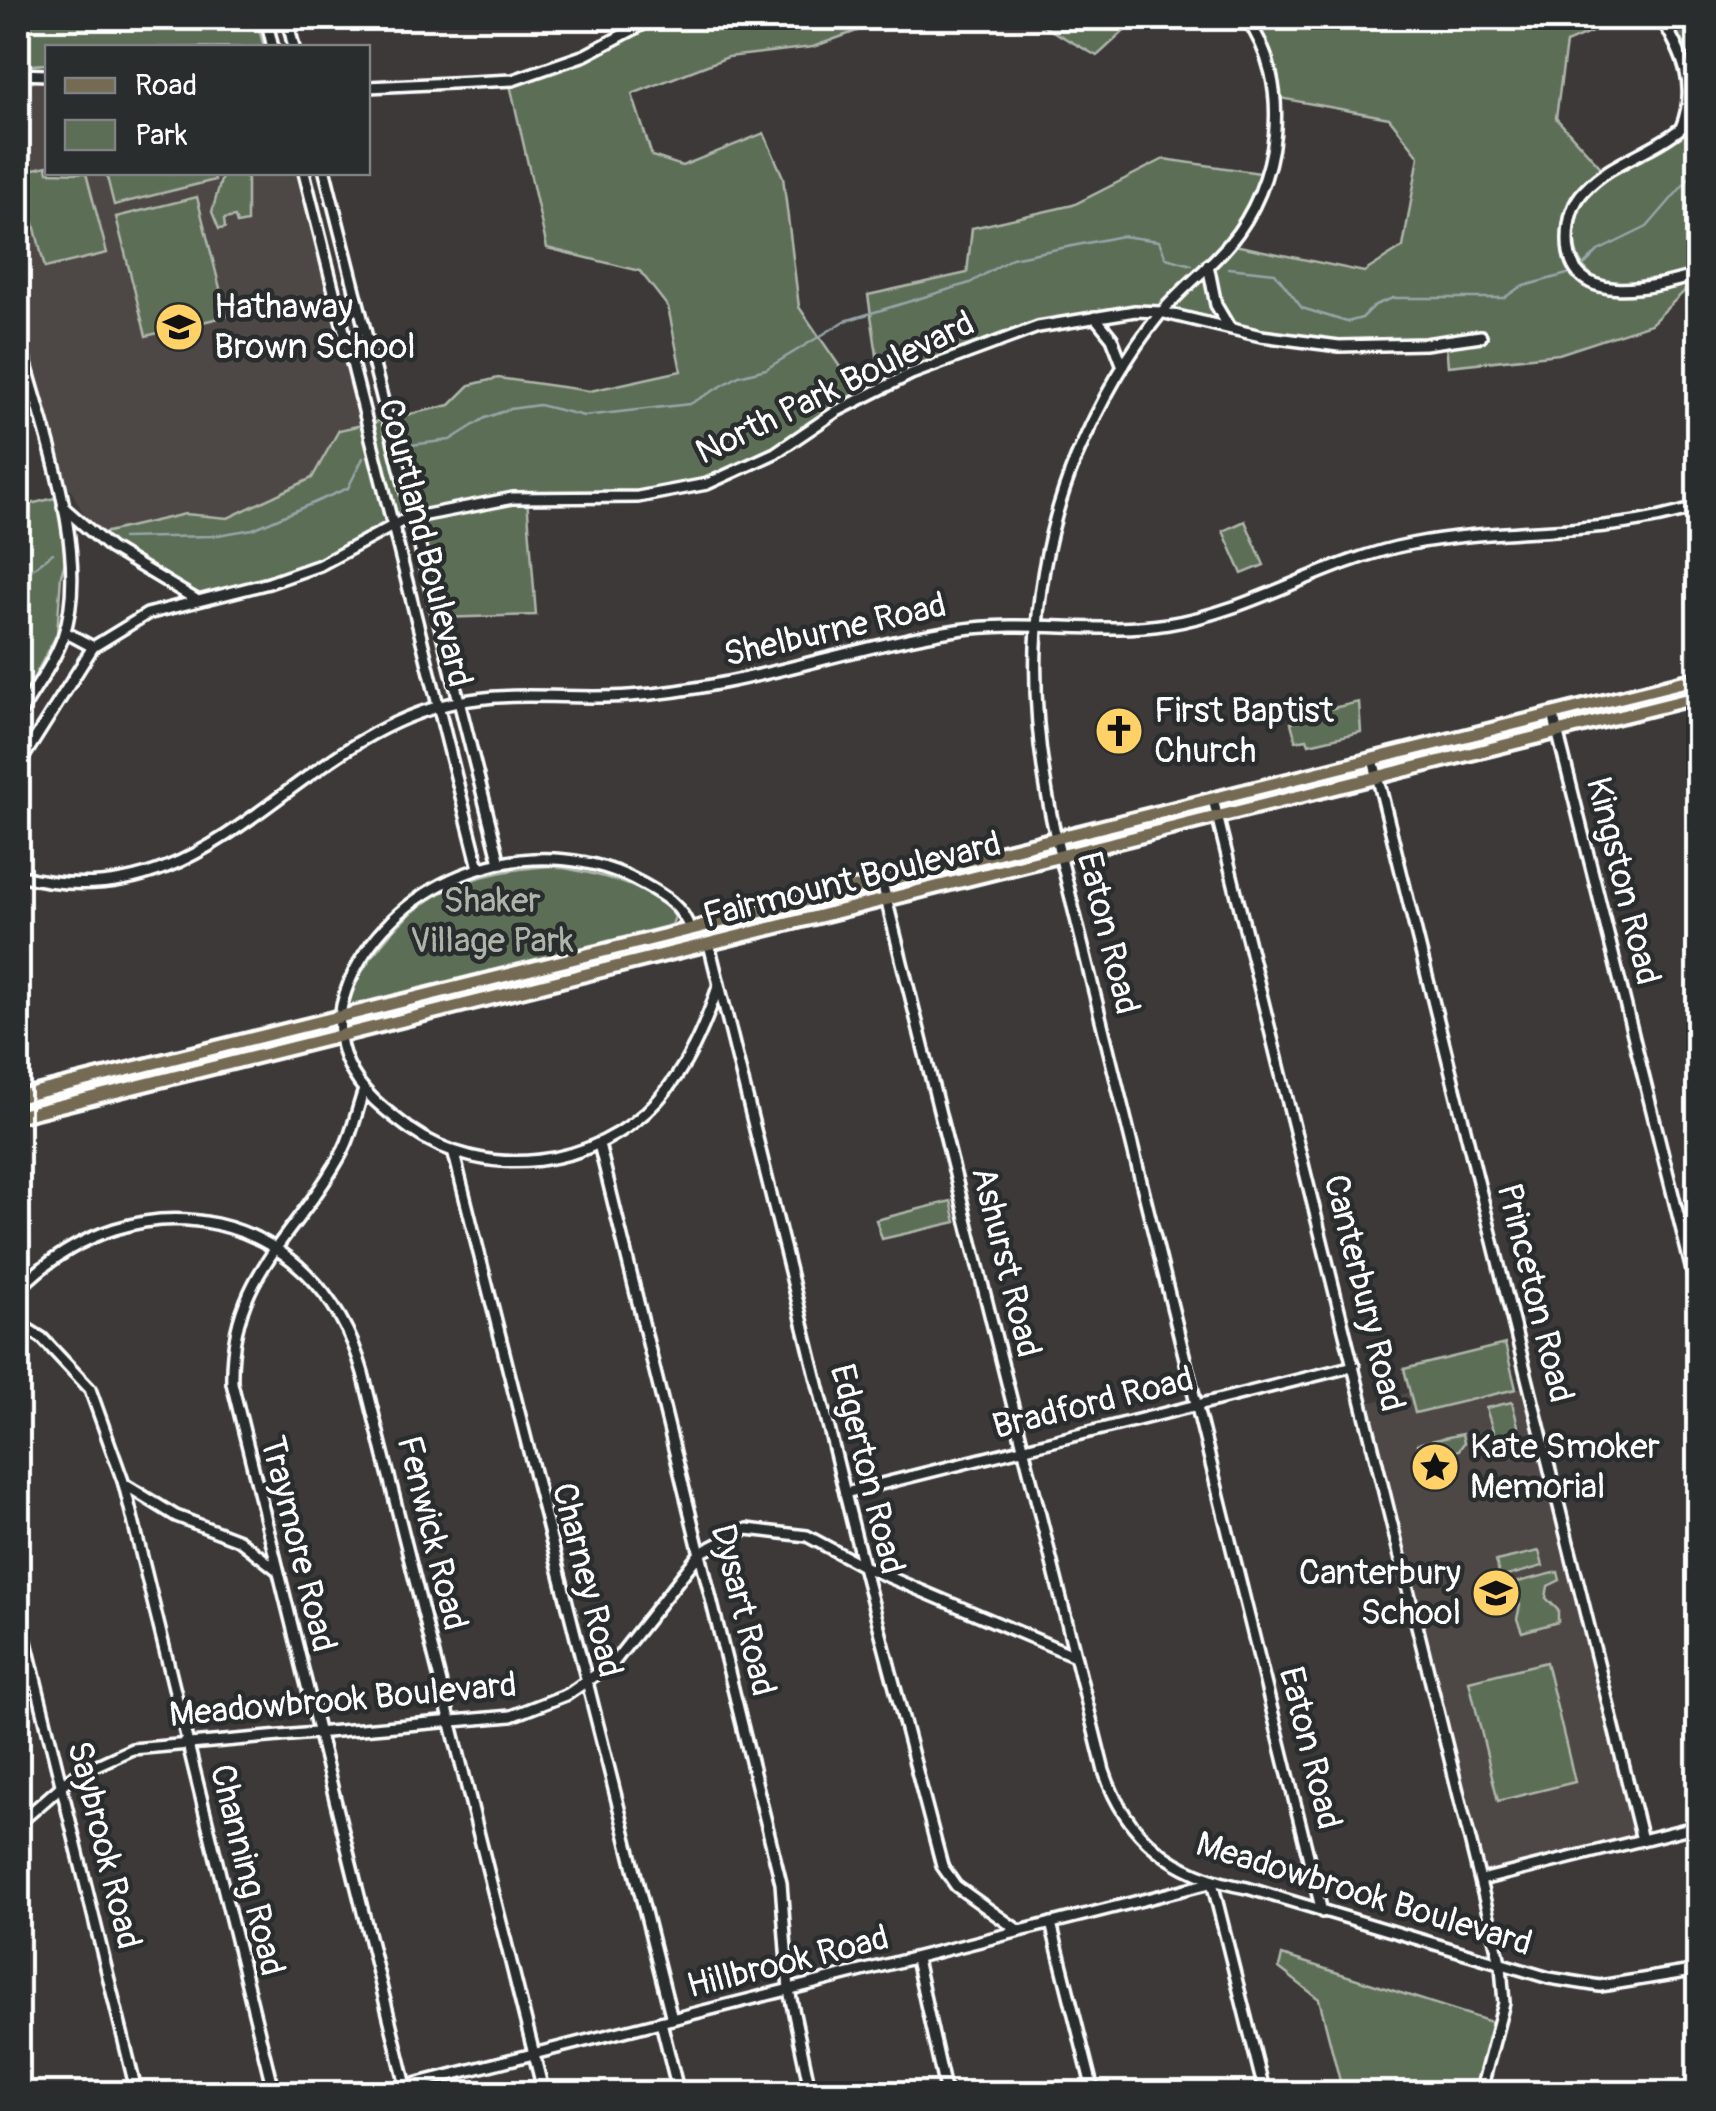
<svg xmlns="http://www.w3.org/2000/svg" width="1716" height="2111" viewBox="0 0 1716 2111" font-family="Pangolin,sans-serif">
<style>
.built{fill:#4e4644}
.green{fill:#5d6e57;stroke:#aeb6ab;stroke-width:2.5}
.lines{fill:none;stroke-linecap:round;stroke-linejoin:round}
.stream{stroke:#94a6a8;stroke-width:2.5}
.minor-casing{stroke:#fff;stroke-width:16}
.major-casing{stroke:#fff;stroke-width:19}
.minor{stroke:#2a2d2e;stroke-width:9}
.major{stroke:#746b52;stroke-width:11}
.labels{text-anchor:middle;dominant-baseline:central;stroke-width:9;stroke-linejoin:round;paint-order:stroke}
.poi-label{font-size:35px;fill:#fff;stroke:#2a2d2e;text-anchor:start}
.street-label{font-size:35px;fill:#fff;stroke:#2a2d2e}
.park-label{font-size:35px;fill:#aeb6ab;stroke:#2a2d2e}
</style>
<rect width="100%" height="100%" fill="#3d3939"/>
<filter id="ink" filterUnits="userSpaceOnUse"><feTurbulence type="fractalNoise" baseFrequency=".01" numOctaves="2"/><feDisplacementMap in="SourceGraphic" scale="20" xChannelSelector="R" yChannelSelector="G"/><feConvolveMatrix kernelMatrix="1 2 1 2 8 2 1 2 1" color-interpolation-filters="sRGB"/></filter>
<g filter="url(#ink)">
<!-- built -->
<g class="built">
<polygon points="18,81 47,82 48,172 300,173 384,508 105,537 85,517 52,454 18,320"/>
<polygon points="1530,1385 1642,1840 1481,1880 1364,1404 1410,1392 1416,1413"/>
</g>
<!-- green -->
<g class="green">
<polygon points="18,18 256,18 264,47 48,48 47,64 18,66"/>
<path d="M655 18H892L813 47 728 57 632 94 652 156 682 166 764 133 783 177 799 307 862 399C813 429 761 468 705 484 648 501 586 497 527 498L536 615 438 618 411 518 319 565 206 597 75 526 61 576 57 634 18 707V507L59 497 94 535 185 514 228 518 312 478 339 430 450 405 470 385 498 378 590 391 681 371 668 307 640 271 547 248 509 80 550 70Z"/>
<polygon points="1029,18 1127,18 1133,23 1097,56"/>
<polygon points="1246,18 1624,18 1566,43 1556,118 1605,172 1581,193 1568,245 1583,275 1606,289 1698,278 1651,324 1559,354 1448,366 1446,343 1379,347 1291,341 1161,312 1065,321 882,389 868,295 967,273 972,228 1073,205 1164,159 1267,174 1230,244 1364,272 1403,247 1419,156 1389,118 1274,97"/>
<path d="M1668 18H1698V267C1660 279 1585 306 1575 245 1572 229 1578 208 1588 195 1615 165 1657 147 1693 130 1701 87 1690 54 1668 18Z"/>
<polygon points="47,166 48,172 86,173 107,253 45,268 21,172"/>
<polygon points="106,173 213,173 215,180 114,205"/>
<polygon points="223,173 247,173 247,222 237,224 235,217 224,219 225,228 219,229 212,212"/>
<polygon points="197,197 227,316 146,336 116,217"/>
<polygon points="1245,521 1264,565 1242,574 1223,531"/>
<polygon points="1359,702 1361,732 1309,744 1307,739 1296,741 1291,723 1303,720 1302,715"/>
<path d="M551 866C586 871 655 885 675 917L672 925 340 1008C393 913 439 873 551 866Z"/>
<polygon points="951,1201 956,1222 882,1239 876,1220"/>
<polygon points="1505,1344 1516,1389 1415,1413 1404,1369"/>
<polygon points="1512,1402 1522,1441 1498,1447 1486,1408"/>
<polygon points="1462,1434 1464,1443 1459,1450 1443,1455 1439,1466 1423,1469 1417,1444"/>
<polygon points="1539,1551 1543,1566 1500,1578 1496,1561"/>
<polygon points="1558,1572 1560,1580 1548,1586 1546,1598 1558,1610 1558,1622 1522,1632 1517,1619 1520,1605 1513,1593 1504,1594 1502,1586"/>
<polygon points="1546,1662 1575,1782 1498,1801 1469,1681"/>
<polygon points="1282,1955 1498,2024 1480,2093 1343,2093 1319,1999 1279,1968"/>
</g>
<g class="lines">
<!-- stream -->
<g class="stream">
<polyline points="694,22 782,26 814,18"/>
<polyline points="1585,264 1598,251 1647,227 1698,168"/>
<polyline points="1228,268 1275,273 1302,308 1347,322 1362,318 1375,305 1393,298 1504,298 1520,287 1571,273"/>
<polyline points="411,445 450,440 485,418 510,409 539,405 584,416 690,404 739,376 766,369 845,321 970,283 1012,258 1122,236 1159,241 1166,258 1192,265"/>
<polyline points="122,538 212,536 253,529 348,488 363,458"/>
<polyline points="18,580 53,553"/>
</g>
<!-- minor casing -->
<g class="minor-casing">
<g id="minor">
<polyline points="266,18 273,48"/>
<polyline points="287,18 294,48"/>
<path d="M1246 18C1294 84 1280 184 1229 244 1208 269 1181 289 1160 314 1124 358 1098 407 1076 458 1025 582 1027 710 1056 838L1322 1912"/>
<path d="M1661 18C1683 54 1698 86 1681 128 1651 153 1612 161 1585 190 1572 203 1568 222 1568 240 1568 312 1657 286 1698 275"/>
<polyline points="18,74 48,75"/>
<polyline points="368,87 513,80 585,55 655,18"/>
<polyline points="304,172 479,868"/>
<polyline points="325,172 500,863"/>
<polyline points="1208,265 1216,305 1229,327"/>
<polyline points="1095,317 1112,338 1122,364"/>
<path d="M18 335C39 419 93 553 63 637 53 665 33 691 18 717"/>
<polyline points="63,507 110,548 195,599"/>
<polyline points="65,632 93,647"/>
<polyline points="1553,714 1698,1295"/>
<polyline points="1373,759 1642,1840"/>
<polyline points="18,766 93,647 147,614 269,583 320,565 402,521 426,515 513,498 638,497 707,484 775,453 837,411 911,374 1038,327 1135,311 1161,312 1261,336 1339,346 1425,344 1481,336"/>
<polyline points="1213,799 1501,1966 1504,2003 1480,2094"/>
<path d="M18 875C212 926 286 740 453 703 511 690 570 700 629 696 741 689 847 647 957 630 1028 619 1099 635 1168 624 1253 611 1326 560 1411 544 1507 525 1604 538 1698 507"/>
<path d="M882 882 1104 1771C1127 1840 1177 1876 1247 1888L1549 1978 1600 1986 1698 1970"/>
<path d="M690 930C683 906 663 895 643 884 544 828 407 869 355 970 340 999 333 1033 348 1064 361 1093 386 1111 410 1129 485 1182 596 1169 658 1100 687 1068 704 1028 718 987"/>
<polyline points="709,944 863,1566 942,1866 956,1886 1019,1931"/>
<path d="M364 1090C357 1109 353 1131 344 1149 298 1236 229 1273 232 1383L408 2094"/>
<polyline points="599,1144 781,1883 789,1990 811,2094"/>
<polyline points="454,1154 672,2019"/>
<path d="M18 1290C135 1170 317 1207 363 1373L544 2094"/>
<polyline points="18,1323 42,1338 90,1389 124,1484 176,1516 239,1540 276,1569"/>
<polyline points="124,1484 274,2094"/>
<polyline points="845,1493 1354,1366"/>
<polyline points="18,1609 137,2094"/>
<polyline points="18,1824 73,1776 132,1749 511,1716 568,1694 614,1662 700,1553 747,1529 807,1536 863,1566 1075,1656"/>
<polyline points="1481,1880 1698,1826"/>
<polyline points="1212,1882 1265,2094"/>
<polyline points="1051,1923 1094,2094"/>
<polyline points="916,1959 946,2094"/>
<polyline points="661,2022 679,2094"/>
<polyline points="375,2094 1210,1883"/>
</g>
</g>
<!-- major casing -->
<g class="major-casing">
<g id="major">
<polyline points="18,1097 1698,678"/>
<polyline points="18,1116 1698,697"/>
</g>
</g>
<!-- minor -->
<use href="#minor" class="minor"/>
<!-- major -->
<use href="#major" class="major"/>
</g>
</g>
<!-- icons -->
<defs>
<g id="school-disc" transform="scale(2.5)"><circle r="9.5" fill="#ffd166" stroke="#2a2d2e"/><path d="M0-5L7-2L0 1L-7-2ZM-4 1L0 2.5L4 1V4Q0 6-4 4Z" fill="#111"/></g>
<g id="church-disc" transform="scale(2.5)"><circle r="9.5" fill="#ffd166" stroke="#2a2d2e"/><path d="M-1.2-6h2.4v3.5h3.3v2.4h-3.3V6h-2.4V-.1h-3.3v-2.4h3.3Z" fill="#111"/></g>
<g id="sight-disc" transform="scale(2.5)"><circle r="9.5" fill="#ffd166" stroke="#2a2d2e"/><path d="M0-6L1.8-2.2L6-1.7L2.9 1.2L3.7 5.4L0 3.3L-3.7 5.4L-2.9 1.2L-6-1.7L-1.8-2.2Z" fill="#111"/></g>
</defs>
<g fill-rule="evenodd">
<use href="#school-disc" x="179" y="327"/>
<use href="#church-disc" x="1119" y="731"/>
<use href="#sight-disc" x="1435" y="1467"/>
<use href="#school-disc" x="1496" y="1593"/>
</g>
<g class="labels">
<!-- poi labels -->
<g class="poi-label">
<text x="214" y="307">Hathaway<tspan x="214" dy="40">Brown School</tspan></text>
<text x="1154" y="711">First Baptist<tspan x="1154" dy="40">Church</tspan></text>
<text x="1470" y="1447">Kate Smoker<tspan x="1470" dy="40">Memorial</tspan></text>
<text x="1461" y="1573" text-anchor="end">Canterbury<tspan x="1461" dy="40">School</tspan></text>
</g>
<!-- street labels -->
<g class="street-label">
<text transform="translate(835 388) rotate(-26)">North Park Boulevard</text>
<text transform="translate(425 543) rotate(76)">Courtland Boulevard</text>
<text transform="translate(835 630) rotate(-13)">Shelburne Road</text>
<text transform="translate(852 880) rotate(-14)">Fairmount Boulevard</text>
<text transform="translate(1623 881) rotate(76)">Kingston Road</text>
<text transform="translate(1108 933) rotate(76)">Eaton Road</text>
<text transform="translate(1006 1262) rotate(76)">Ashurst Road</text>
<text transform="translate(1364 1293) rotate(76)">Canterbury Road</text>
<text transform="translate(1535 1293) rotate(76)">Princeton Road</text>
<text transform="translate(1093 1403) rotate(-14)">Bradford Road</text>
<text transform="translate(867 1469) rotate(76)">Edgerton Road</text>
<text transform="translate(432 1533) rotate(76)">Fenwick Road</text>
<text transform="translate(298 1544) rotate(76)">Traymore Road</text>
<text transform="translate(587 1580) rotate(76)">Charney Road</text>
<text transform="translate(743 1610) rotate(76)">Dysart Road</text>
<text transform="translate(343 1700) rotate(-5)">Meadowbrook Boulevard</text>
<text transform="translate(1310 1748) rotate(76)">Eaton Road</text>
<text transform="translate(104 1845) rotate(76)">Saybrook Road</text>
<text transform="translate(247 1870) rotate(76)">Channing Road</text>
<text transform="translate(1364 1894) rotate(17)">Meadowbrook Boulevard</text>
<text transform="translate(788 1962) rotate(-14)">Hillbrook Road</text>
</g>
<!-- park labels -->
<g class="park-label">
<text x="492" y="901">Shaker<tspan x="492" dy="40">Village Park</tspan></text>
</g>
</g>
<!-- margin -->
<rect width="1716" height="2111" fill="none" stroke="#2a2d2e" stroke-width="60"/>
<rect x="30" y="30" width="1656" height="2051" fill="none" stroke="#fff" stroke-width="4" filter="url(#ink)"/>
<!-- legend -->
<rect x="45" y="45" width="325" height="130" fill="#2a2d2e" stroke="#7f8182" stroke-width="2.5"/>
<rect x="65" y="78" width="50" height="15" fill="#746b52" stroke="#7f8182" stroke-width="2.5"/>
<text x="135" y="95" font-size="30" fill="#ffffff">Road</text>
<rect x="65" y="120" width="50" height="30" fill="#5d6e57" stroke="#7f8182" stroke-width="2.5"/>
<text x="135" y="145" font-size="30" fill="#ffffff">Park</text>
</svg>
